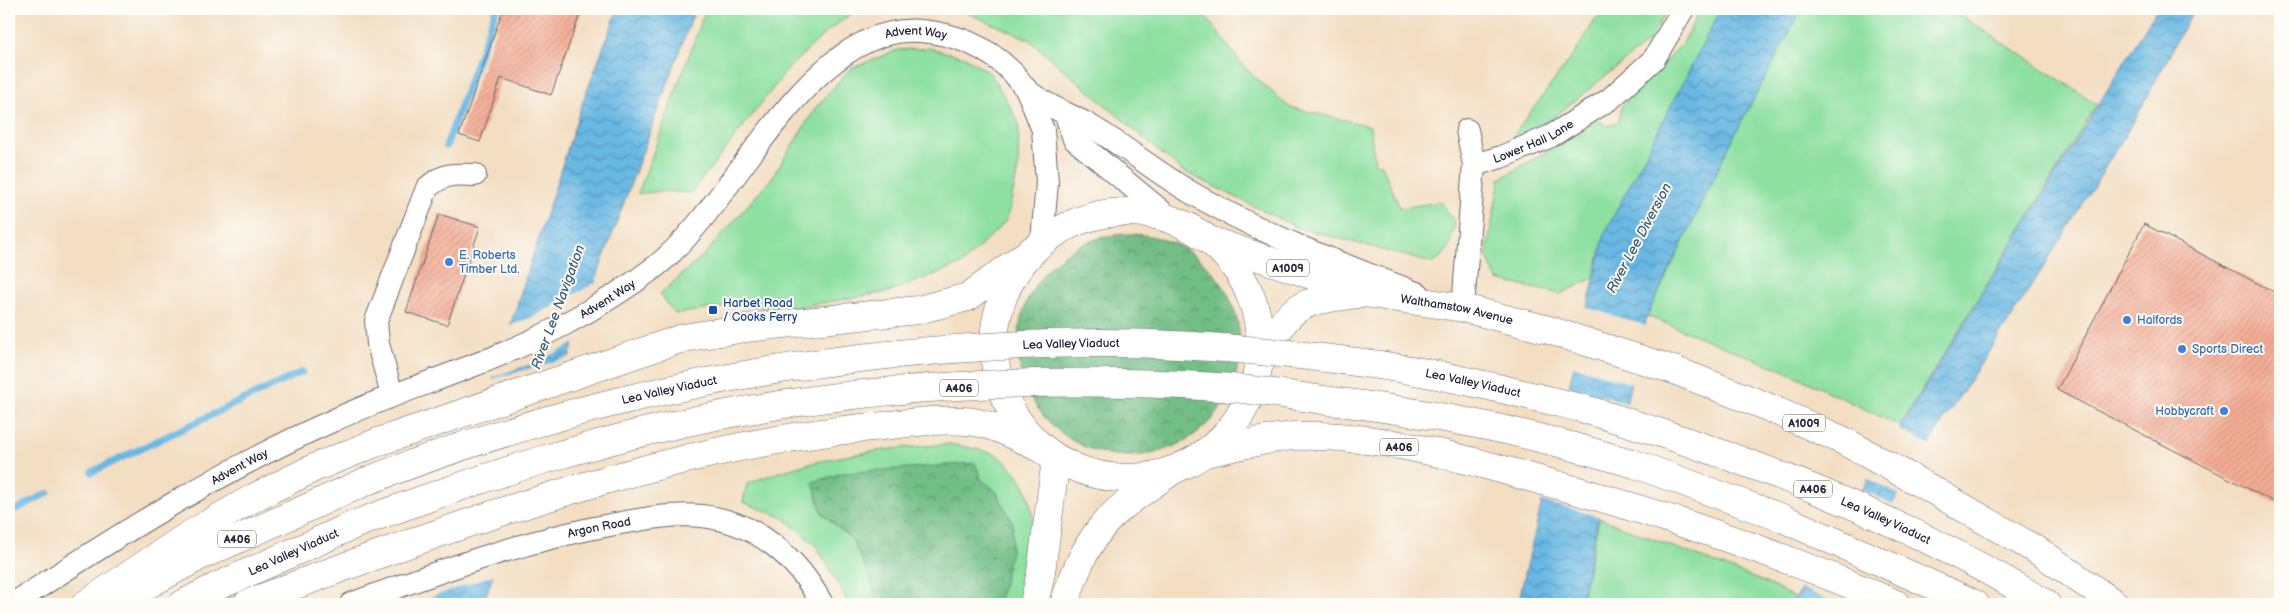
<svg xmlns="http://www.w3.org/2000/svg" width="2289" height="613" viewBox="0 0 2289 613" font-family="'Balsamiq Sans',sans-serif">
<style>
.grass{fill:#8de0a0;stroke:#58816e}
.forest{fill:url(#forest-crowns);stroke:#4a7060}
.water{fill:url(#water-waves);stroke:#456d8f}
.pier{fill:#f3dec2}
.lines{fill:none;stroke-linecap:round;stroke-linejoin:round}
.stream{stroke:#68b8e3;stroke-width:7}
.building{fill:url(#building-hatch)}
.street-casing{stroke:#6b646a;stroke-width:24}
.secondary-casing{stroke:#6b646a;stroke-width:29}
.primary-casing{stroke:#6b646a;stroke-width:29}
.highway-casing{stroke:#6b646a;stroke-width:29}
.street{stroke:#fff;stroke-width:22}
.secondary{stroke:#fff;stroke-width:28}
.primary{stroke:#fff;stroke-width:28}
.highway{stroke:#fff;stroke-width:28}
.highway-bridge-casing{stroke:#6b646a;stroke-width:29;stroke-linecap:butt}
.highway-bridge{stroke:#fff;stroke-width:28}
.shop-dot{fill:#3f7fe0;stroke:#fdfcf7;stroke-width:2}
.transit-dot{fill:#1a4fb4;stroke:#fdfcf7;stroke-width:2}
.labels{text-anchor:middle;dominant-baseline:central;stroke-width:4;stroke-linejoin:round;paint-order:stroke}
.shield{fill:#fdfcf7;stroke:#646373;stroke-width:1}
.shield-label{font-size:11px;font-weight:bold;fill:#22223b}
.street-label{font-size:12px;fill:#22223b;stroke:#fdfcf7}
.shop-label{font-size:12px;fill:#366cbe;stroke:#fdfcf7;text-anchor:start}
.transit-label{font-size:12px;fill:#164399;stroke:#fdfcf7;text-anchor:start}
.water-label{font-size:14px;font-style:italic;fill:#3e5e7e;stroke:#fdfcf7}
</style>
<defs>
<pattern id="forest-crowns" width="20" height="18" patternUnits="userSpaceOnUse" patternTransform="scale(1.25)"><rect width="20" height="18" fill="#72be86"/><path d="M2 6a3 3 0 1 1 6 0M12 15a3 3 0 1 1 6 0" fill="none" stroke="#5d9a6f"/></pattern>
<pattern id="water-waves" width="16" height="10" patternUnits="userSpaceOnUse" patternTransform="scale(1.25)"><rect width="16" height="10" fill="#68b8e3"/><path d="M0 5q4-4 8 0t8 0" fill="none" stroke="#5595b9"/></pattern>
<pattern id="building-hatch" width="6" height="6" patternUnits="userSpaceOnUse" patternTransform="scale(1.25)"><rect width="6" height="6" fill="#f4ad95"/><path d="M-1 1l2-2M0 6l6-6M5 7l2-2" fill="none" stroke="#d19581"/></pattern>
</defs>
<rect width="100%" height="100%" fill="#fdfcf7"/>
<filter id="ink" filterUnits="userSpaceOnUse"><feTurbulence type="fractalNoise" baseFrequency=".02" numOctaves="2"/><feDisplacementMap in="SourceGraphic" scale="10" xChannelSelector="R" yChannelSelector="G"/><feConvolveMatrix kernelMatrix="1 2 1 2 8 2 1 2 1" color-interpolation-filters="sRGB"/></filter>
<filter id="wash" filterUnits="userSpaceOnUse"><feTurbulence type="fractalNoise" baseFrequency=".0096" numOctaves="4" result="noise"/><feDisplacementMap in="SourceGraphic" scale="20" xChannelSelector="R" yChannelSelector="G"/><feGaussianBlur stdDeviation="1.12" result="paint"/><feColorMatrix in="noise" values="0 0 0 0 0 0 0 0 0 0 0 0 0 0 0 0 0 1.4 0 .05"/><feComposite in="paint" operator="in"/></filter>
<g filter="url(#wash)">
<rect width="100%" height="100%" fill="#f3dec2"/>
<!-- grass -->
<g class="grass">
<polygon points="706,9 857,9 824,34 789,68 691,193 663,191 638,194"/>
<path d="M958 9H1200L1244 67 1289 107 1370 126 1375 164 1381 163 1400 208 1441 202 1455 222C1451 242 1452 252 1432 263L1296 227 1181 170 1028 39Z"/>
<polygon points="1602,9 1668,9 1649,41 1553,118 1509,141 1577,50"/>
<polygon points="1700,9 1721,9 1605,233 1594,278 1560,294 1497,280 1486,255 1500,179 1599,120 1606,126 1618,122 1622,105 1683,43"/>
<polygon points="1802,9 1951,9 2097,104 1900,426 1785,371 1647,316 1735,134"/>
<polygon points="929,48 965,57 991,74 1019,123 1018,169 1007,220 962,264 888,292 786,309 736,305 675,314 660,294 704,255 771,179 817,106 850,69 897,50"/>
<path d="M950 444C964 447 981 449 994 454 1000 456 1005 462 1010 466 1046 501 1031 560 1021 604H846L845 596 817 547 784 518 743 502 747 484C812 457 880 449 950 444Z"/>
<polygon points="1599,518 1764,582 1795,598 1792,604 1581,604"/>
</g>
<!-- forest -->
<g class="forest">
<circle cx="1129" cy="345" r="111"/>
<polygon points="975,463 982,480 996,491 1013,523 1011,551 1002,591 996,604 878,604 871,580 852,540 822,513 813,482 843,473"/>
</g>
<!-- water -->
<g class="water">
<polygon points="618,9 695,9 605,254 483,604 420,604 582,104"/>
<polygon points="1721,9 1802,9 1735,134 1647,316 1592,545 1581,604 1518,604 1605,233"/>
<polygon points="2157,9 2194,9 2137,116 2036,279 1942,423 1831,604 1792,604"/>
</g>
<!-- pier -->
<g class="pier">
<polygon points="597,282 577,342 537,362 489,378 505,328 533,317"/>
<polygon points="1585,307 1647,326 1633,384 1571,365"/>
<polygon points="571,357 496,574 418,602 489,380"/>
<polygon points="1566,386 1629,404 1601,517 1539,500"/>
<polygon points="1896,428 1931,446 1901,495 1866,478"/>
<polygon points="1859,488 1895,505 1835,603 1799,587"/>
</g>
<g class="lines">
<!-- stream -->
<g class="stream">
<polyline points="446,146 496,9"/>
<polyline points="92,472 302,372"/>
<polyline points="9,513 48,493"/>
</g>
</g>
<g id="blocks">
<!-- building -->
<g class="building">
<polygon points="503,9 582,9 551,95 501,78 480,142 459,135"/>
<polygon points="439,214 480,227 447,325 406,312"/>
<polygon points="2144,224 2280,295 2280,505 2057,390"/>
</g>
</g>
</g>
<g filter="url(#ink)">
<use href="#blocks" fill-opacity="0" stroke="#6b646a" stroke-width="1"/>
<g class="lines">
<!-- street casing -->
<g class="street-casing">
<g id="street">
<polyline points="1027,90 1043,130 1047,182 1042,241"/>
<polyline points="1066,115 1074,139 1171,219"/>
<path id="s1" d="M1474 165 1501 157 1551 136 1610 99 1654 59 1683 9"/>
<polyline points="1463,308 1474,165 1467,130"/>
<path d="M392 395 378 344 376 321 427 188C444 173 453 174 475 175"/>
<path id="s2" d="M13 604C115 537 220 471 332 421 375 401 420 386 464 369 530 345 600 309 655 267 735 206 808 21 921 31 955 34 987 47 1011 71 1017 76 1021 84 1027 90 1046 107 1071 114 1092 127 1126 147 1156 172 1190 192 1262 234 1341 264 1419 294"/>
<path id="s3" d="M351 604C437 572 524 540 615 524 643 519 674 513 702 516 756 522 797 557 822 604"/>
</g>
</g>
<!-- secondary casing -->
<g class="secondary-casing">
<g id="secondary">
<polyline points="1034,604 1041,572 1056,459"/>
<path d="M1064 604C1073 578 1083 550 1101 528 1119 505 1148 489 1170 472"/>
</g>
</g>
<!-- primary casing -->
<g class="primary-casing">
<g id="primary">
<circle cx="1127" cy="345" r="133"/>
<path id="s4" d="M1212 241 1364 293 1463 308 1549 330 1674 370 1763 405 1842 440 1931 489 2043 554 2115 604"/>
<path d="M1263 359C1290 303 1298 302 1357 294"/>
</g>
</g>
<!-- highway casing -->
<g class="highway-casing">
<g id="highway">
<path id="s5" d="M1581 408C1742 456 1902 517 2046 604"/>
<polyline points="1574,447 1635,464 1782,518 1975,604"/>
<path d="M1206 453C1236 447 1265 438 1295 436 1371 433 1460 457 1532 478 1656 512 1778 552 1896 604"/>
<polyline points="123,598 200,556 367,481"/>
<polyline points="86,604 189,535 255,497 316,467 378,442 683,338 746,328 918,310 968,297 1035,248"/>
<path id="s6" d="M183 604 216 587 356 524"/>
<path d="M247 604C322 574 398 547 474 521 600 479 729 442 862 428 895 425 941 417 974 422 999 426 1022 439 1043 450"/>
</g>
</g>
<!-- street -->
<use href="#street" class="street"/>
<!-- secondary -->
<use href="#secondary" class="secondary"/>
<!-- primary -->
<use href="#primary" class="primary"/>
<!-- highway -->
<use href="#highway" class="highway"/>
<!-- highway-bridge casing -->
<g class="highway-bridge-casing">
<g id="highway-bridge">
<path id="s7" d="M367 481C603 388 848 345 1102 343 1187 343 1272 351 1356 362 1432 371 1507 390 1581 408"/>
<path d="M356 524C479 478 603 437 732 413 891 384 1057 377 1218 387 1253 389 1288 395 1323 400 1407 410 1492 424 1574 447"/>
</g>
</g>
<!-- highway-bridge -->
<use href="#highway-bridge" class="highway-bridge"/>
</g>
</g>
<!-- markers -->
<g class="shop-dot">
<circle cx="449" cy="262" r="5"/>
<circle cx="2127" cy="320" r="5"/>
<circle cx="2182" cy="349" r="5"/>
<circle cx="2224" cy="411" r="5"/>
</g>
<rect class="transit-dot" x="708" y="305" width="10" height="10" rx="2.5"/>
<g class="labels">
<!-- shield labels -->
<g class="shield">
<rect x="1267" y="259.5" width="42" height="17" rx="4"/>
<rect x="940" y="379.5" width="38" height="17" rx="4"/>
<rect x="1783" y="414.5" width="42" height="17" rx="4"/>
<rect x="1380" y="438.5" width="38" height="17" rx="4"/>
<rect x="1794" y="480.5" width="38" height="17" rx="4"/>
<rect x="218" y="530.5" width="38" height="17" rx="4"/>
</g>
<g class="shield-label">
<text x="1288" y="268">A1009</text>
<text x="959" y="388">A406</text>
<text x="1804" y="423">A1009</text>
<text x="1399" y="447">A406</text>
<text x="1813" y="489">A406</text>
<text x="237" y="539">A406</text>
</g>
<!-- street labels -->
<g class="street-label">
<text stroke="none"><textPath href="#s2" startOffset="1090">Advent Way</textPath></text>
<text stroke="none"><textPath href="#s1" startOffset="64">Lower Hall Lane</textPath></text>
<text stroke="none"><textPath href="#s2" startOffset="670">Advent Way</textPath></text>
<text stroke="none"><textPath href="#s4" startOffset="255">Walthamstow Avenue</textPath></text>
<text stroke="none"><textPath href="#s7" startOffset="721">Lea Valley Viaduct</textPath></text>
<text stroke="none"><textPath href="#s7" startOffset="1126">Lea Valley Viaduct</textPath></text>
<text stroke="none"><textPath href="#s7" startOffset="316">Lea Valley Viaduct</textPath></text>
<text stroke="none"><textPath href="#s2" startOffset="265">Advent Way</textPath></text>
<text stroke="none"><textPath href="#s5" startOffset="325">Lea Valley Viaduct</textPath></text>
<text stroke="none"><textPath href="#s3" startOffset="260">Argon Road</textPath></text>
<text stroke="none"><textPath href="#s6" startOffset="122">Lea Valley Viaduct</textPath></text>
</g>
<!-- shop labels -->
<g class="shop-label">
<text x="459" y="255">E. Roberts<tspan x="459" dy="14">Timber Ltd.</tspan></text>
<text x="2137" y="320">Halfords</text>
<text x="2192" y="349">Sports Direct</text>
<text x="2214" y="411" text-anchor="end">Hobbycraft</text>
</g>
<!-- transit labels -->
<g class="transit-label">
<text x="723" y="303">Harbet Road<tspan x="723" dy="14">/ Cooks Ferry</tspan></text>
</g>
<!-- water labels -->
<g class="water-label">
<text transform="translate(1639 238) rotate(-62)">River Lee Diversion</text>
<text transform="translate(558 307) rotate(-70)">River Lee Navigation</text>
</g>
</g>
<!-- margin -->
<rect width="2289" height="613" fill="none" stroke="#fdfcf7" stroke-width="30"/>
</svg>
